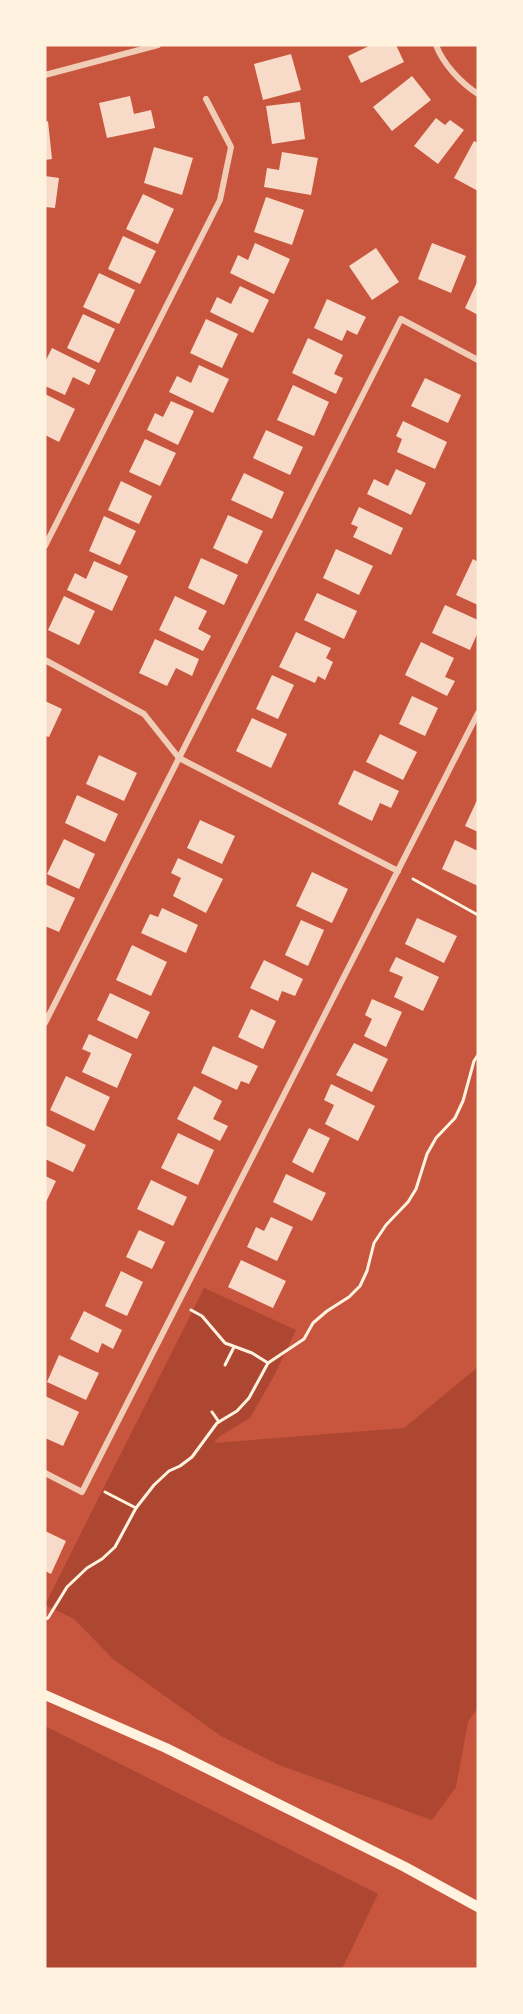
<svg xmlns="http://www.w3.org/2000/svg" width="523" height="2014" viewBox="0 0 523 2014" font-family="'Fira Sans Condensed',sans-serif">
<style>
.green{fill:#ae4732}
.building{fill:#f7dbc8}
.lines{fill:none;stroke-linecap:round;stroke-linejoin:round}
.path{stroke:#fff3e0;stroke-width:3}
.minor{stroke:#f1ccb7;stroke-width:6}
.secondary{stroke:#fff3e0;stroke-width:10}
</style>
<rect width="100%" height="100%" fill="#c8553d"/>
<!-- green -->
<g class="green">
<polygon points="204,1288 296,1330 274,1376 250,1418 220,1436 214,1443 404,1428 478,1367 478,1707 468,1722 456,1787 432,1820 279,1765 221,1736 113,1659 74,1619 45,1605"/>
<polygon points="45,1726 378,1894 342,1969 45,1969"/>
</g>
<!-- building -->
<g class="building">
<polygon points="371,45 396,45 404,62 361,83 348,56"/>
<polygon points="291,54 301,90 263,100 254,64"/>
<polygon points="412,76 431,100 392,131 373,107"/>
<polygon points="130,96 134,114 151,110 155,128 107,138 99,103"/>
<polygon points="300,102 305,139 272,144 266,106"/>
<polygon points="436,118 445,125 450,120 464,130 438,164 414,146"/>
<polygon points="48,121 52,159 45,160 45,122"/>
<polygon points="474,141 478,143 478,191 454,178"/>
<polygon points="154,147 193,158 182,195 144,183"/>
<polygon points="282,152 318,158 311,195 264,187 267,168 279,170"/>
<polygon points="45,176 59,178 55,208 45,207"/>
<polygon points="143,194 174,209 158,244 126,229"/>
<polygon points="266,197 304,210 292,245 254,232"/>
<polygon points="123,236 156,251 140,284 108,269"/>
<polygon points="255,243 290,259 274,294 230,273 238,255 248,260"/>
<polygon points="432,243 466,256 451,293 418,279"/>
<polygon points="376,248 399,282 372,300 349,266"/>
<polygon points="99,273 135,290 119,324 83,307"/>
<polygon points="478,280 478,315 465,308"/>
<polygon points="240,286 269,300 253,333 210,312 217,297 231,304"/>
<polygon points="327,299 366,317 357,335 347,330 342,341 314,328"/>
<polygon points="83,314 115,329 99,363 67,348"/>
<polygon points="206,319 238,334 222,368 190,353"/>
<polygon points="308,338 343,355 334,374 343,378 336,394 292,373"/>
<polygon points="52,348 96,370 89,385 73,377 65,395 45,386 45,362"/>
<polygon points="199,365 229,379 213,413 169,392 177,376 191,383"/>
<polygon points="425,378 461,395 448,423 411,406"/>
<polygon points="293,385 329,402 314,436 277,420"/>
<polygon points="45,394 75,409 59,442 45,435"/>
<polygon points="171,401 194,411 178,445 147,430 155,413 163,417"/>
<polygon points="403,421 447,442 435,469 397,452 402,439 396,436"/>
<polygon points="266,430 303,447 290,475 253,458"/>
<polygon points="145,439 176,453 160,486 129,472"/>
<polygon points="396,469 426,483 411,515 367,494 374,479 388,486"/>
<polygon points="244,473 284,492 272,519 231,500"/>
<polygon points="121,481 152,496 139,524 108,510"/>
<polygon points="359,507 403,528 391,555 353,537 358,527 351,524"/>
<polygon points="228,515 263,531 247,564 213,548"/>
<polygon points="104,516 136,531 120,565 89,551"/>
<polygon points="336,549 373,566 359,595 323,578"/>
<polygon points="201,558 238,575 224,605 188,588"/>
<polygon points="473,559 478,562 478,605 456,595"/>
<polygon points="94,561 128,576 112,611 67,590 75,573 86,579"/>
<polygon points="317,593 357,611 344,639 304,620"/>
<polygon points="64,596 95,611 79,645 48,630"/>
<polygon points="175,596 207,611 198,629 211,636 203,651 159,630"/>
<polygon points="445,605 478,620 478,632 470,650 432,633"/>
<polygon points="296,632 331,648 326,658 333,662 325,680 318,676 315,683 279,667"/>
<polygon points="155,639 199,659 192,676 176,668 167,686 139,673"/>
<polygon points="421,642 454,658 445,677 455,681 447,696 405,675"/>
<polygon points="272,675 294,685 278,719 256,709"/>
<polygon points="412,696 438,708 425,736 399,724"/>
<polygon points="45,701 62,709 49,737 45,736"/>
<polygon points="252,718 287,734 271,768 236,751"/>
<polygon points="380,734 417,752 403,780 366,762"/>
<polygon points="99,755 137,773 124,801 86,784"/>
<polygon points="354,770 399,791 391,808 380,803 372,821 338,804"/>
<polygon points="77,795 118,814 105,842 65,823"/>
<polygon points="478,798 478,832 465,826"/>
<polygon points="200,820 235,836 222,864 187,848"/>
<polygon points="64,839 95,854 79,889 47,874"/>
<polygon points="455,840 478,851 478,886 442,869"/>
<polygon points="178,858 223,879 206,913 173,896 181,878 171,873"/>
<polygon points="312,872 348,889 332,923 296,906"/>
<polygon points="45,884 75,898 59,932 45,926"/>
<polygon points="162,908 198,925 186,953 141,933 150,914 158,917"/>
<polygon points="417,918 457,936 444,963 405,944"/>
<polygon points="301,920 324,930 308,966 285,955"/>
<polygon points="132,945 167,962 151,996 116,980"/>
<polygon points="396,957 439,977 423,1011 394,997 403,977 389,971"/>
<polygon points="264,960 303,979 295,996 282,991 278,1001 250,988"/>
<polygon points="110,993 150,1012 137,1039 97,1020"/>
<polygon points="372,999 402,1012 386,1047 364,1036 372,1019 365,1015"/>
<polygon points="251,1009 276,1021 263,1049 238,1037"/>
<polygon points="89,1034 132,1054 117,1088 82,1072 91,1053 82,1049"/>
<polygon points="354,1043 388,1059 372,1092 336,1075"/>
<polygon points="213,1046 258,1066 249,1084 241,1081 237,1090 201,1073"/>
<polygon points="66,1076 110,1097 94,1131 50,1110"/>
<polygon points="331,1084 375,1106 358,1141 325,1124 334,1105 324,1100"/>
<polygon points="194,1086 222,1101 213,1119 228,1126 220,1141 177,1119"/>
<polygon points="45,1125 86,1145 73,1172 45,1159"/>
<polygon points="309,1128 330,1138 313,1173 292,1162"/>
<polygon points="178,1133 214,1150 198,1185 161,1168"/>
<polygon points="286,1174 326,1193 312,1221 273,1202"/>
<polygon points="45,1176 56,1181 45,1204"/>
<polygon points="151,1180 187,1197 173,1226 137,1209"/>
<polygon points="271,1217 293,1227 277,1261 247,1247 256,1227 264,1231"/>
<polygon points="139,1230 165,1242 152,1269 126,1257"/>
<polygon points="241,1260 286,1281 273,1308 228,1287"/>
<polygon points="121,1271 143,1282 127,1316 105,1306"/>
<polygon points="84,1311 122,1330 113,1349 102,1343 98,1353 70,1339"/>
<polygon points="59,1355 99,1373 86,1400 47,1382"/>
<polygon points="45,1396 79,1412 63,1446 45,1438"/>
<polygon points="45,1531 66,1541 51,1574 45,1571"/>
</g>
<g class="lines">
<!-- path -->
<g class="path">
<polyline points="413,879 478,915"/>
<polyline points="191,1310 202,1316 225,1343 252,1353 268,1363 304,1339 313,1323 327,1311 349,1297 360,1286 367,1271 374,1243 386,1225 408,1202 416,1189 427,1154 436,1138 455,1118 463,1101 474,1061 478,1055"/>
<polyline points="225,1365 234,1347"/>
<polyline points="212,1412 219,1422"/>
<polyline points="105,1492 136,1508 154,1485 169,1471 180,1466 192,1457 217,1423 237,1411 249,1398 268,1363"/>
<polyline points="45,1619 48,1618 67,1587 87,1568 102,1559 115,1547 136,1508"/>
</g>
<!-- minor -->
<g class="minor">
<path d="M436 45C443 64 461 83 478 94"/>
<polyline points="45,75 158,45"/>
<polyline points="45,546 220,200 231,147 206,99"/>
<polyline points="45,660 144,714 179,758 398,871"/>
<polyline points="45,1023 401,319 478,360"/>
<polyline points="45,1473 82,1492 478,713"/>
</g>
<!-- secondary -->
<polyline class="secondary" points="45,1695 166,1748 405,1867 478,1907"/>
</g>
<!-- border -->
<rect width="523" height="2014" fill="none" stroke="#fff3e0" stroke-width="93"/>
</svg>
